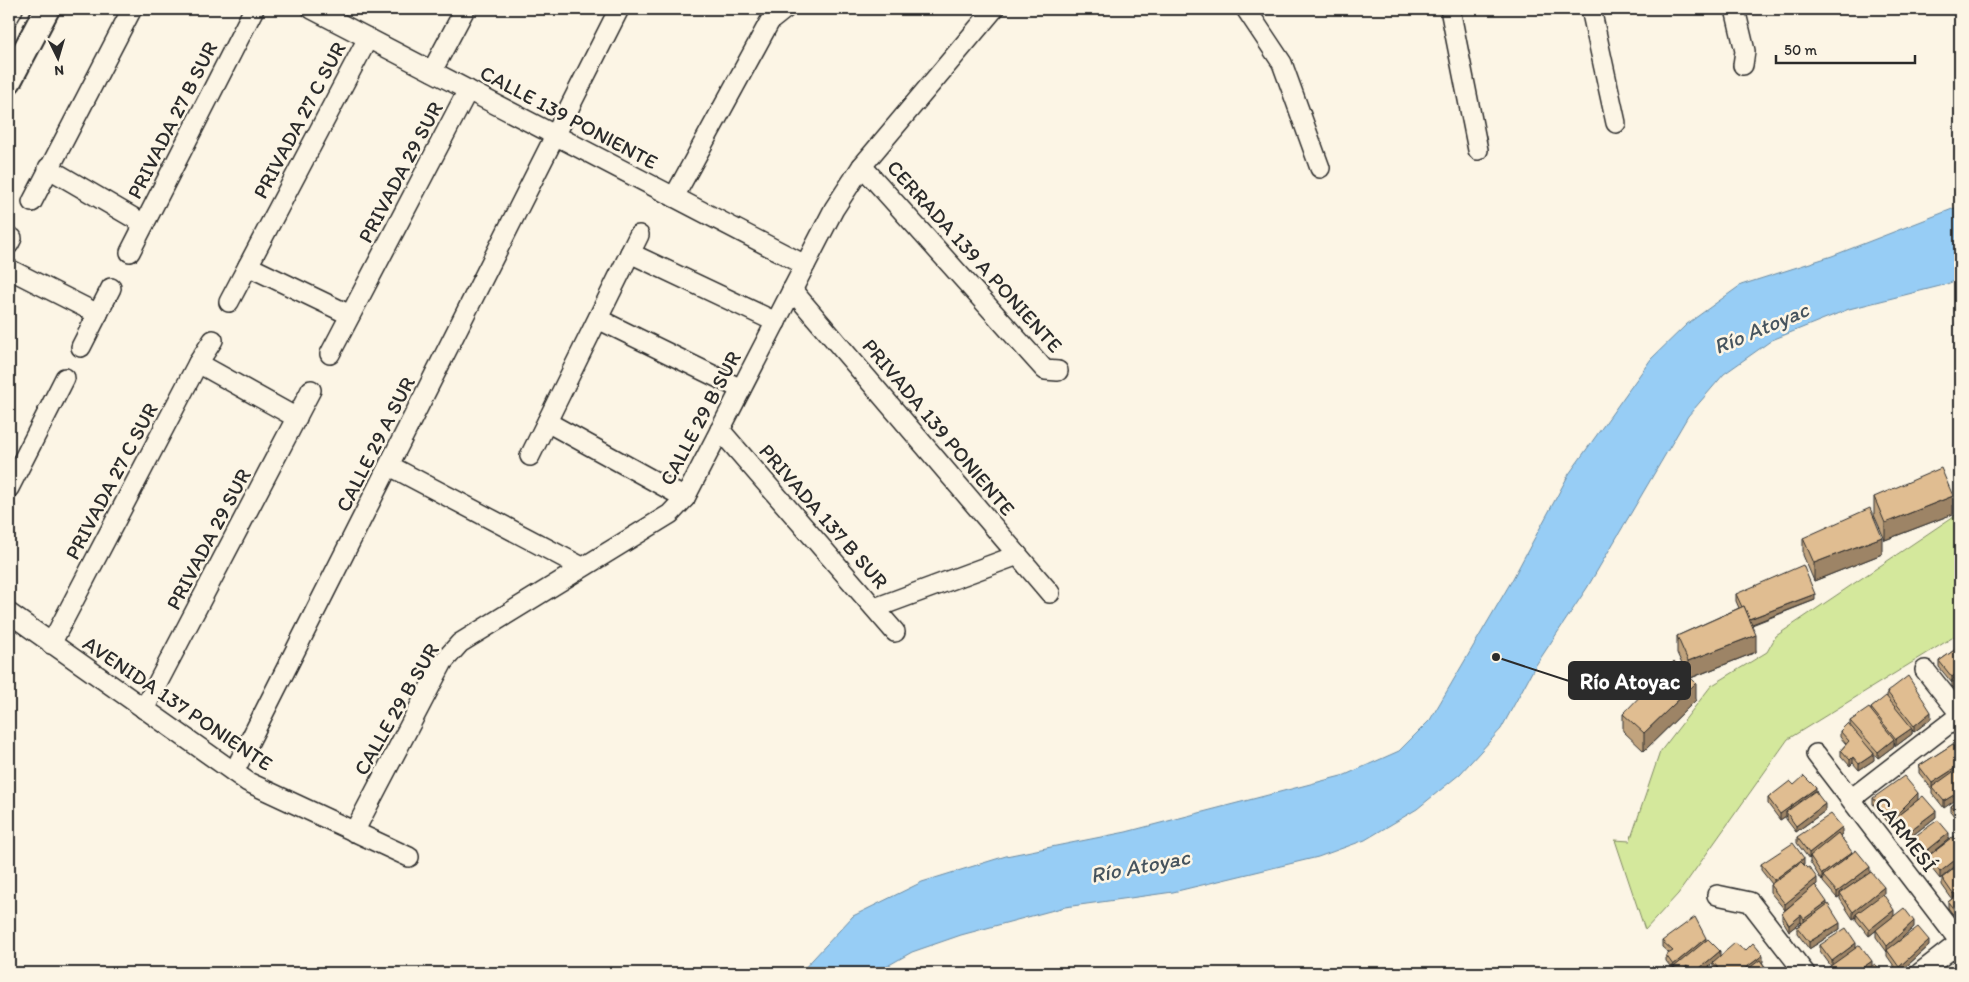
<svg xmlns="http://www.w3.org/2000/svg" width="1969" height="982" viewBox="0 0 1969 982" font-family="Itim,sans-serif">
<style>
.park{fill:#d4e89c;stroke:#808a64}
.water{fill:#97cdf5;stroke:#6c8ca4}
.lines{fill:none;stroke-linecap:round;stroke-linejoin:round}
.minor-casing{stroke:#2b2b2b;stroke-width:22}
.tertiary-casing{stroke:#2b2b2b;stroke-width:28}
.minor{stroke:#fcf5e5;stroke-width:19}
.tertiary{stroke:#fcf5e5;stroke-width:24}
.wall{fill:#c1a37d;stroke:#2b2b2b}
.shaded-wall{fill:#9d8466;stroke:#2b2b2b}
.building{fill:#e0bd91;stroke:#2b2b2b}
.labels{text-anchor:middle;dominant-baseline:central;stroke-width:5;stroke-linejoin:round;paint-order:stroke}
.street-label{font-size:21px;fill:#2b2b2b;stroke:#fcf5e5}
.water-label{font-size:22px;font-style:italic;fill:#46545e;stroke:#fcf5e5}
.leader{fill:none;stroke:#2b2b2b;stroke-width:2}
.callout-dot{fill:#2b2b2b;stroke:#fcf5e5;stroke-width:2}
.callout{fill:#2b2b2b;stroke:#2b2b2b;stroke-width:2}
.callout-label{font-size:22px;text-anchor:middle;font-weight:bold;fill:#fff}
</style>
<rect width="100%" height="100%" fill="#fcf5e5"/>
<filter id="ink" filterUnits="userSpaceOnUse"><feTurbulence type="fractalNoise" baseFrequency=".02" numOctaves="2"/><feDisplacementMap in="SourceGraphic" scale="10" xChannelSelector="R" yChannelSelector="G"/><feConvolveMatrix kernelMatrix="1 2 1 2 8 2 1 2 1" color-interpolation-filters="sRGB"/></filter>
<g filter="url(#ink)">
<!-- park -->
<polygon class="park" points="1960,512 1960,633 1788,739 1678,894 1645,930 1615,840 1630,841 1660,752 1711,686 1767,652 1776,636"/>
<!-- water -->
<polygon class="water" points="1960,206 1960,279 1944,285 1849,309 1772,340 1724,374 1688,416 1587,588 1534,668 1501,729 1460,774 1417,809 1365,840 1318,857 1173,892 1065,907 961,935 912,952 875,973 800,973 853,916 922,882 1006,856 1126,832 1345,775 1399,751 1430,720 1511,582 1569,474 1651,359 1687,324 1741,285 1832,256"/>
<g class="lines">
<!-- minor casing -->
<g class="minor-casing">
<g id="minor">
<polyline points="312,9 805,265"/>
<polyline points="1246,9 1282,63 1320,168"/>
<polyline points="1450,9 1478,150"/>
<polyline points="1591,9 1616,123"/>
<polyline points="1735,9 1745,51 1743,65"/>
<polyline points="9,16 13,9"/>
<polyline points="432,71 465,9"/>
<polyline points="862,166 1045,370 1058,371"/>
<polyline points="48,168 144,224"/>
<polyline points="674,197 770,21 785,9"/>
<polyline points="32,202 132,9"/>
<polyline points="9,244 12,238"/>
<polyline points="130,252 254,9"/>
<polyline points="630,253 776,322"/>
<polyline points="248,266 350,315"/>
<polyline points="9,269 98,314"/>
<polyline points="792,290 1050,593"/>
<polyline points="229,302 368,38"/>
<polyline points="598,319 741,389"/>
<polyline points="81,347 111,288"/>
<polyline points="330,354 468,90"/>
<polyline points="198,363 297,418"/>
<polyline points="547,422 685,498"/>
<polyline points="720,430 895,632"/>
<polyline points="530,456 639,235"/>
<polyline points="390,466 582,567"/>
<polyline points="9,488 65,378"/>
<polyline points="875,608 1018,555"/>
<polyline points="9,613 248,782 409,857"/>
<polyline points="51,644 198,363 213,340"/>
<polyline points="1925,670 1960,714"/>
<polyline points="144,709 311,390"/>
<polyline points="1816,754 1960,942"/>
<polyline points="234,772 619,9"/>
<polyline points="1851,799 1960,715"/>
<polyline points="354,832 443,662 460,643 670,514 685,498 834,209 862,166 994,9"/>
<polyline points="1717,895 1750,902 1805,973"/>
<polyline points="1920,973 1960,942"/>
</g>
</g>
<!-- tertiary casing -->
<g class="tertiary-casing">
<polyline id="tertiary" points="9,81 47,9"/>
</g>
<!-- minor -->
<use href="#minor" class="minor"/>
<!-- tertiary -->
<use href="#tertiary" class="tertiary"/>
</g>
<!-- wall -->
<g class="wall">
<polygon points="1874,497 1953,514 1885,540 1874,515"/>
<polygon points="1803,538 1882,554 1814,581 1803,555"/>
<polygon points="1736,594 1815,600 1752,625 1756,652 1691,678 1696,700 1644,751 1623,731 1623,714 1686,673 1677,653 1677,636 1739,608 1736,601"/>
<polygon points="1960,646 1960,694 1952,686 1952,683 1939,667 1939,661"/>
<polygon points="1887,692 1931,719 1914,732 1912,730 1912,734 1896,746 1894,742 1894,746 1878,758 1868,747 1874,760 1859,770 1853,763 1850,766 1841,756 1841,750 1846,744 1840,737 1840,731 1850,726 1850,721 1871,711 1871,708 1887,697"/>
<polygon points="1953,744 1944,808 1932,793 1932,789 1919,773 1919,766"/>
<polygon points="1794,785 1816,791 1825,811 1796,832 1786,819 1786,816 1780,820 1768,804 1768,798"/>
<polygon points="1873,798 1918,799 1936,817 1908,839 1896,823 1896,822 1891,826 1873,804"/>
<polygon points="1960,800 1960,824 1951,812 1951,806"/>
<polygon points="1842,834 1840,835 1852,854 1870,872 1884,894 1883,894 1894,916 1914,927 1897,942 1929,946 1899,973 1887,956 1887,952 1876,937 1876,930 1886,923 1869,936 1856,920 1856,917 1853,919 1840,899 1840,896 1837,898 1823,882 1823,879 1822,881 1810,862 1810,858 1809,859 1797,843 1797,837"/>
<polygon points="1955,836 1940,879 1927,863 1927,857 1919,863 1908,847 1908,841 1949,839 1930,855"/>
<polygon points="1761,864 1804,864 1803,864 1817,884 1815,885 1840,929 1809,949 1797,933 1797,927 1802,923 1801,922 1789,931 1782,919 1782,913 1785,910 1770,892 1770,885 1772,884 1761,870"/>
<polygon points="1960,864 1960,923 1948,908 1948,902 1952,899 1942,885 1942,878"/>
<polygon points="1706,940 1720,956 1745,951 1763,962 1762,962 1769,973 1717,973 1713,969 1713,963 1702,973 1674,973 1674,971 1666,961 1666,955 1669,953 1662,947 1662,941"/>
<polygon points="1820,945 1856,947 1872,966 1884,973 1830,973 1829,967 1831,966 1820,951"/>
</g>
<!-- shaded-wall -->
<g class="shaded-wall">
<polygon points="1953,496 1953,514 1885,540 1885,523"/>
<polygon points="1882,537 1882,554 1814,581 1814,563"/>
<polygon points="1815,594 1815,600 1747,626 1747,620"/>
<polygon points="1756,635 1756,652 1688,679 1688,661"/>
<polygon points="1960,670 1960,677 1952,680 1952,683 1952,677"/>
<polygon points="1696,683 1696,700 1644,751 1644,733"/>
<polygon points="1931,712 1931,719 1914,732 1914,726"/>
<polygon points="1912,728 1912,734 1896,746 1896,739"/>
<polygon points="1894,739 1894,746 1878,758 1878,752"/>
<polygon points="1874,754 1874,760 1859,770 1859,764"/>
<polygon points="1853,757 1853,763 1850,766 1850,760"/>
<polygon points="1960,765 1960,772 1932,787 1932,783"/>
<polygon points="1816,788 1816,794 1786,812 1786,816 1780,820 1780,814"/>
<polygon points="1960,791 1960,797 1944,808 1944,801"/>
<polygon points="1918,793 1918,800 1896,817 1896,822 1891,826 1891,820"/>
<polygon points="1825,804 1825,811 1796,832 1796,826"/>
<polygon points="1936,811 1936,817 1908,839 1908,832"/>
<polygon points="1842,827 1842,834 1811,858 1810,856 1810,858 1809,859 1809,853"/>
<polygon points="1949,833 1949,839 1919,863 1919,857"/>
<polygon points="1852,852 1852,858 1823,876 1823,879 1822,881 1822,874"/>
<polygon points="1960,856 1960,862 1940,879 1940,872"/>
<polygon points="1804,858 1804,864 1774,887 1774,880"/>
<polygon points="1870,867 1870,873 1840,893 1840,896 1837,898 1837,892"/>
<polygon points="1817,878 1817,884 1785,910 1785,904"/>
<polygon points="1884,887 1884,894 1857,916 1856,914 1856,917 1853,919 1853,912"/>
<polygon points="1960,889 1960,895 1953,900 1953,894"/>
<polygon points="1827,902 1827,908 1804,925 1804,919"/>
<polygon points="1894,910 1894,916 1869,936 1869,930"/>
<polygon points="1801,915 1801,922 1789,931 1789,925"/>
<polygon points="1914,921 1914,927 1888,951 1887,950 1887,952 1887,946"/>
<polygon points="1840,923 1840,929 1809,949 1809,942"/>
<polygon points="1706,938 1706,944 1674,967 1673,971 1673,965"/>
<polygon points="1929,940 1929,946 1899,973 1899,967"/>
<polygon points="1856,943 1856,950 1832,967 1832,961"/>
<polygon points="1720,951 1720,957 1702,973 1694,973"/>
<polygon points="1763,955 1763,962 1748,973 1739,973"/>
<polygon points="1872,961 1872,967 1864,973 1855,973"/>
<polygon points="1687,966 1687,973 1680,973 1680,972"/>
</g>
<!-- building -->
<g class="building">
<polygon points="1941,468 1953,496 1885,523 1874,497"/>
<polygon points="1870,508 1882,537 1814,563 1803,538"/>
<polygon points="1803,565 1815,594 1749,619 1744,606 1742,607 1736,594"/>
<polygon points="1744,606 1756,635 1688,661 1677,636"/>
<polygon points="1960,646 1960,670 1952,677 1939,661"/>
<polygon points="1674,661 1696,683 1644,733 1623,714"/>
<polygon points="1960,673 1960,688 1952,680"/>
<polygon points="1908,676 1931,712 1914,726 1887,692"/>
<polygon points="1886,696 1912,728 1896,739 1871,708"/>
<polygon points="1869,708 1894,739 1878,752 1850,721"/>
<polygon points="1848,723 1874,754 1859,764 1853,757 1850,760 1841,750 1849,741 1840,731"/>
<polygon points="1953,744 1960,754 1960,765 1932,783 1919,766"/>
<polygon points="1960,767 1960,791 1944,801 1932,787"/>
<polygon points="1804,776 1816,788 1780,814 1768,798 1790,781 1794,785"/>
<polygon points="1904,776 1918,793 1891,820 1873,798"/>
<polygon points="1815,791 1825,804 1796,826 1786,812"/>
<polygon points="1923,796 1936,811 1908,832 1896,817"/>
<polygon points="1960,800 1960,817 1951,806"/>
<polygon points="1831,814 1842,827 1809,853 1797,837"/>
<polygon points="1938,820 1949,833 1919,857 1908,841"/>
<polygon points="1838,833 1852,852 1822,874 1810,856"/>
<polygon points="1955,836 1960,843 1960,856 1940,872 1927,857"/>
<polygon points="1793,843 1804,858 1774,880 1761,864"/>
<polygon points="1856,850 1870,867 1837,892 1823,876"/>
<polygon points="1801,862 1807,868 1809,867 1817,878 1785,904 1770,885"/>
<polygon points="1960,864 1960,889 1953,894 1942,878"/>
<polygon points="1871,872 1884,887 1853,912 1840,893"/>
<polygon points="1815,885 1827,902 1804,919 1801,915 1789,925 1782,913"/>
<polygon points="1960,893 1960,917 1948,902"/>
<polygon points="1883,894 1894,910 1869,930 1856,914"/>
<polygon points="1828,904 1840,923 1809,942 1797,927"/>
<polygon points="1904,908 1914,921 1887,946 1876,930"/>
<polygon points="1695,917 1706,938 1673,965 1666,955 1673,951 1662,941"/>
<polygon points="1918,927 1929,940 1899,967 1887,950"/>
<polygon points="1846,928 1856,943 1832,961 1820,945"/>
<polygon points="1708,939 1720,951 1694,973 1691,973 1687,966 1680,972 1674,967"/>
<polygon points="1735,943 1745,951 1753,943 1763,955 1739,973 1732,973 1730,971 1727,973 1722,973 1713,962"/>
<polygon points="1860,945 1872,961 1855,973 1834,973 1829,967"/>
<polygon points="1760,960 1769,973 1743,973"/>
<polygon points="1875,964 1884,973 1862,973"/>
</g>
</g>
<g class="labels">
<!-- street labels -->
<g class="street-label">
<text transform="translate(569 117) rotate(28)">CALLE 139 PONIENTE</text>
<text transform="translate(172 120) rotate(-63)">PRIVADA 27 B SUR</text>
<text transform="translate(299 120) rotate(-62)">PRIVADA 27 C SUR</text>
<text transform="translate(400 172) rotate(-62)">PRIVADA 29 SUR</text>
<text transform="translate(975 256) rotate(48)">CERRADA 139 A PONIENTE</text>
<text transform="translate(700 418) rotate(-62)">CALLE 29 B SUR</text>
<text transform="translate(939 427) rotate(50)">PRIVADA 139 PONIENTE</text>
<text transform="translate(375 444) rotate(-63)">CALLE 29 A SUR</text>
<text transform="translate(111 481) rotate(-62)">PRIVADA 27 C SUR</text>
<text transform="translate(824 516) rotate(49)">PRIVADA 137 B SUR</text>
<text transform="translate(208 539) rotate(-62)">PRIVADA 29 SUR</text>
<text transform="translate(178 703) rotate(34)">AVENIDA 137 PONIENTE</text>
<text transform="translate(396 709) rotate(-60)">CALLE 29 B SUR</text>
<text transform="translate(1906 834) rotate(53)">CARMESÍ</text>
</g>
<!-- water labels -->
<g class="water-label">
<text transform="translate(1761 328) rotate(-23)">Río Atoyac</text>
<text transform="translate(1140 866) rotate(-11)">Río Atoyac</text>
</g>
</g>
<!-- callouts -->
<path class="leader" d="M1496 657L1569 681"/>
<circle class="callout-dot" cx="1496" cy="657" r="5"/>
<rect class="callout" x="1569" y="662" width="121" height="37" rx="5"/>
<g class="callout-label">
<text x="1630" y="689">Río Atoyac</text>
</g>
<!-- margin -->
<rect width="1969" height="982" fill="none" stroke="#fcf5e5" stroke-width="30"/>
<rect x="15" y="15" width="1939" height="952" fill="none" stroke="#2b2b2b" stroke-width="2" filter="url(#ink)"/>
<!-- north arrow -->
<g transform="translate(58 58) rotate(175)" stroke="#fcf5e5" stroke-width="4" paint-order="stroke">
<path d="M0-4L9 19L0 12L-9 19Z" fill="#2b2b2b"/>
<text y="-8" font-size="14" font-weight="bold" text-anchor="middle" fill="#2b2b2b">N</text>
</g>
<!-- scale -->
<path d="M1776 55v8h139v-8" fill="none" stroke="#2b2b2b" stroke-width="2.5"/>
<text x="1784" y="55" font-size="15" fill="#2b2b2b" stroke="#fcf5e5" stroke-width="4" paint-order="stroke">50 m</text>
</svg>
